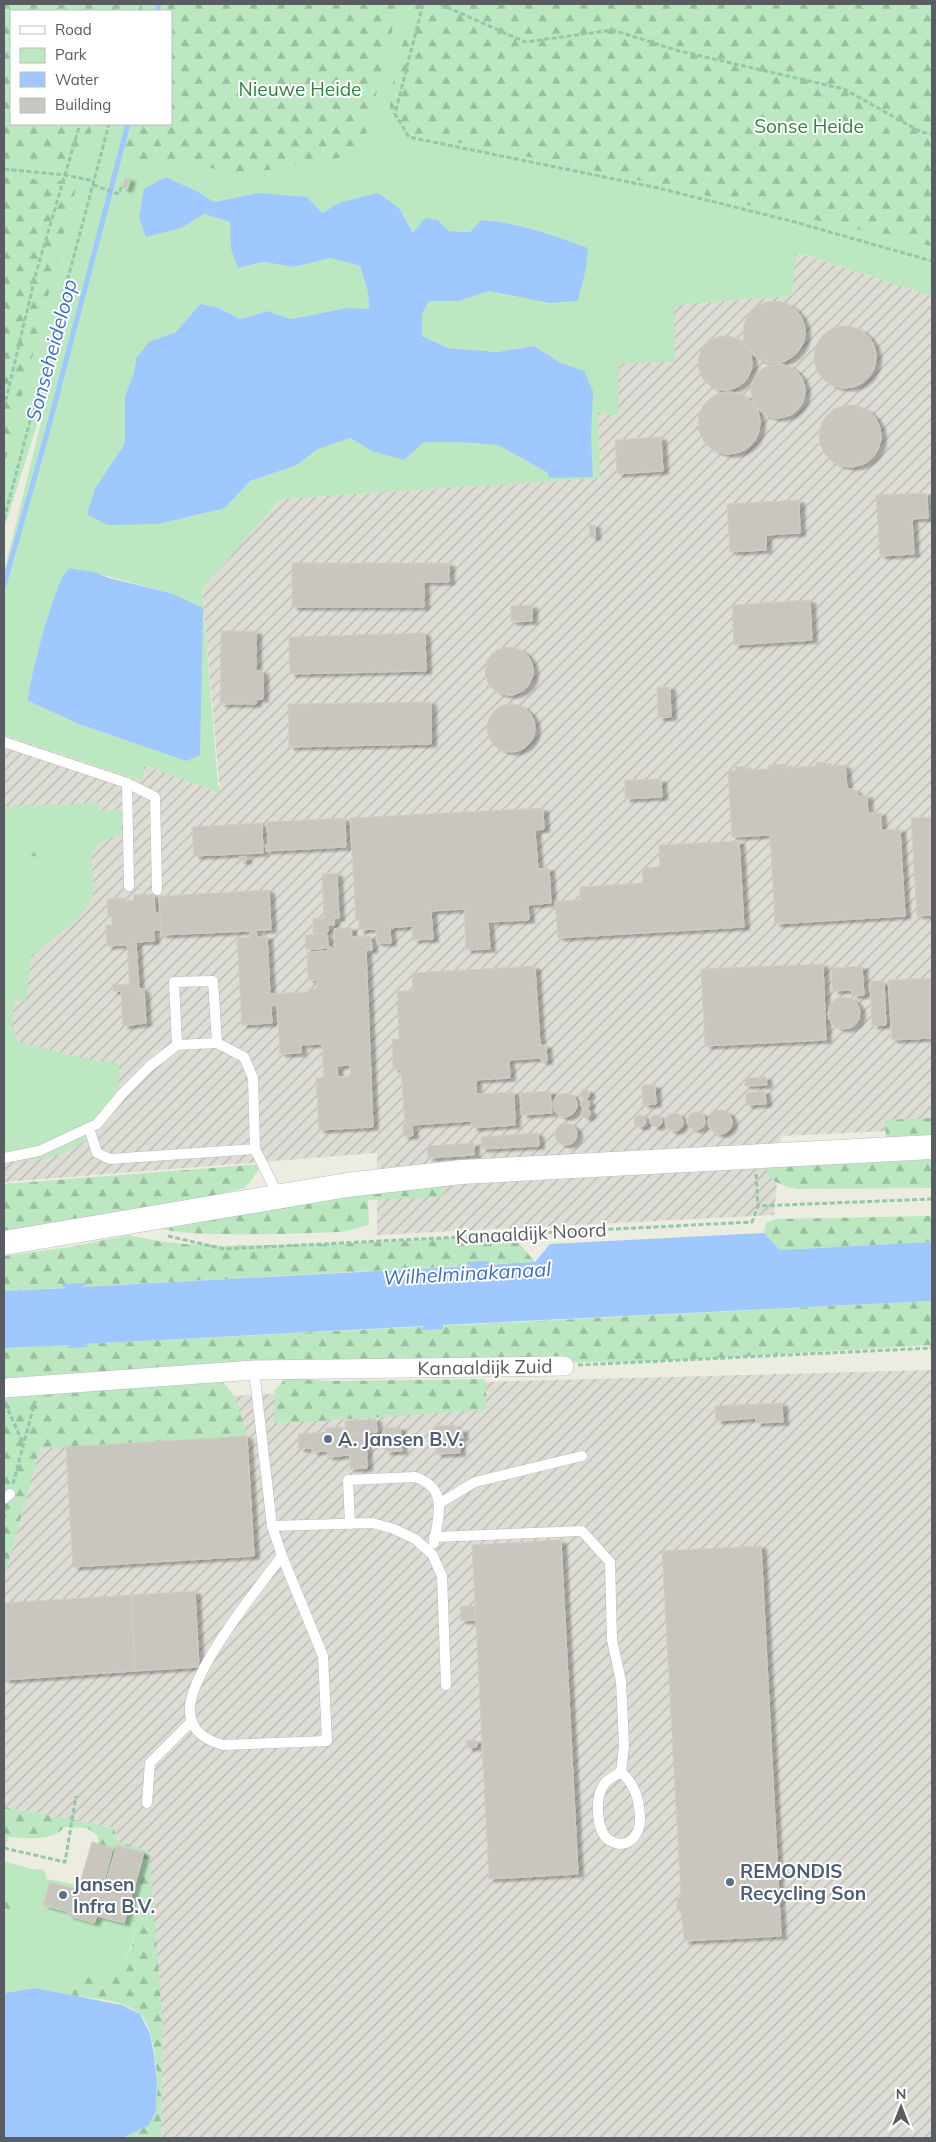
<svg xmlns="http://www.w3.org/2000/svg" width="936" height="2142" viewBox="0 0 936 2142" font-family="Mulish,sans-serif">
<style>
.industrial{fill:url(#industrial-furrows)}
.green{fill:#bbe7c1;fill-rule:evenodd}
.forest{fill:url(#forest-firs)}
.water{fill:#9fc8ff}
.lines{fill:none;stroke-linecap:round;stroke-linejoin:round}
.stream{stroke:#9fc8ff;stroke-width:5}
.building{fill:#c8c6be;stroke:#d2cfbf;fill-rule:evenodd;filter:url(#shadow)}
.service-casing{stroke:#b9bac1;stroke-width:11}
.minor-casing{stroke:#b9bac1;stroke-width:20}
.tertiary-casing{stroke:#b9bac1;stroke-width:25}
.path{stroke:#93c8aa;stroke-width:3;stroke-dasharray:5 2.5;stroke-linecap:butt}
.service{stroke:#fff;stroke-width:10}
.minor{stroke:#fff;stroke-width:19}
.tertiary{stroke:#fff;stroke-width:24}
.service-dot{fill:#5c6f8a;stroke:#fff;stroke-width:2}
.labels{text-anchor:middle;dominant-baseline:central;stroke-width:4;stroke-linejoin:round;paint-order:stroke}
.park-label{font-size:19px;fill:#2f843f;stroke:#fff}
.street-label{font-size:19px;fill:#595c63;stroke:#fff}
.service-label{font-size:19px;font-weight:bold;fill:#4e5e75;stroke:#fff;text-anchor:start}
.water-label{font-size:20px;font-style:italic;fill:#3b6dc9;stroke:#fff}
</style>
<defs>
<pattern id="industrial-furrows" width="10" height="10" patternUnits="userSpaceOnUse" patternTransform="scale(1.25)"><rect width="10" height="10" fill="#deddd5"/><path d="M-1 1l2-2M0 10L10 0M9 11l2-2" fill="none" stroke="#b7b6b0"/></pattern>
<pattern id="forest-firs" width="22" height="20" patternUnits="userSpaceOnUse" patternTransform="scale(1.25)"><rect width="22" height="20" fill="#bbe7c1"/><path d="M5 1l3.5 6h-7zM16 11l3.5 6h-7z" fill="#9bbea0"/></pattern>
<filter id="shadow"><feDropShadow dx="5.5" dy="3" stdDeviation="1" flood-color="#0004"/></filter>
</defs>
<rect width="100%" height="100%" fill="#edece1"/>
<!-- industrial -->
<g class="industrial">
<polygon points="795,252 932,296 932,1129 781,1136 774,1215 377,1235 377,1153 4,1182 4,735 141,781 144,765 220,792 202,589 280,499 599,478 598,411 618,416 618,364 674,308 685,304 792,296"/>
<polygon points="932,1370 932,2138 161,2138 163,2027 114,1828 4,1807 4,1578 52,1406 483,1382"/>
</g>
<!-- green -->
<g class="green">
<path d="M4 4H932V296L796 252 792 296 685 304 674 308 675 361 619 364 618 416 598 411 600 478 280 499 202 589 218 784 221 793 144 765 142 781 4 735V572L53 374 4 529ZM11 11H171V124H11ZM198 192 214 202 258 193 322 213 339 203 399 208 413 233 438 220 449 231 470 232 481 220C521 223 551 234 588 248L549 303 489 291 459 301H429L421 314 422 336 448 348 497 352 534 346 561 363 584 371 593 477 548 473 498 445 458 442H424L372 451 350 438 316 450 297 465 250 481 225 508 96 487 125 443V396L134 373 136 358 149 342 176 332 200 304 217 307 241 319 267 311 291 319 347 308 369 310 368 292 360 266 330 258 295 267 264 262 239 268 231 249V222L204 214 181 228ZM69 568C103 573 137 585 170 593L186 761 79 724 28 701C28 683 56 576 69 568Z"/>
<path d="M98 803 100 810H122L120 835C65 851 112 876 84 911 70 928 48 942 31 956L26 1001 14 1000 12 1026 17 1040 24 1043 81 1058 119 1064C123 1109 93 1147 50 1157 35 1161 19 1160 4 1162V806Z"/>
<path d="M4 1861 31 1869 44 1870 47 1879 83 1886 88 1867C95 1874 102 1883 109 1889 113 1892 119 1894 123 1897 143 1915 135 1958 112 1972 106 1975 87 1976 79 1978L69 1995 35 1988 4 1993V1917L12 1911 4 1901Z"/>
</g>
<!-- forest -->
<g class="forest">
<polygon points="4,4 126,4 124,11 11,11 11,124 94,124 81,163 4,161"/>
<polygon points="160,4 399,4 361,154 268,170 229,173 187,161 120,158 127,124 171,124 171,11 158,11"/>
<path d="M415 4H932V246L588 169 407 132C402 129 395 125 392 119 383 98 408 28 415 4Z"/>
<polygon points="4,177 74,182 76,188 4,466"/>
<polygon points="45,840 40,857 26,855"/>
<polygon points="932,1118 932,1137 886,1138 885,1120"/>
<path d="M932 1153V1188L798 1189C787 1187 762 1181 768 1165Z"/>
<polygon points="263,1164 245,1188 98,1222 4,1238 4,1184"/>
<path d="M442 1182 443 1197 368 1200 369 1225C359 1227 349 1231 339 1232 313 1233 174 1239 160 1227Z"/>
<polygon points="932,1216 932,1242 780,1250 764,1233 766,1223 776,1219"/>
<path d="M129 1235C175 1247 224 1246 272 1245 352 1245 432 1239 512 1235L535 1262 4 1291V1256L70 1247Z"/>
<polygon points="932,1301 932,1345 660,1361 168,1368 4,1378 4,1348"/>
<path d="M286 1378 331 1381 484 1379 486 1383V1410C415 1413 345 1421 274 1423L275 1390Z"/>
<path d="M220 1381C237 1389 241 1420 247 1436L40 1449 4 1578V1395Z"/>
<path d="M4 1807 114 1828 117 1841 149 1852 163 2027 161 2138H122L148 2126C151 2116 155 2106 157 2096 159 2079 154 2026 140 2014 123 1999 90 1998 69 1995L79 1978C90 1975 107 1975 115 1969 146 1947 139 1893 100 1888L98 1836 87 1828 65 1827C51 1842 28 1838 8 1837L4 1852Z"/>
<polygon points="4,1901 11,1903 12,1911 4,1917"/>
</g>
<!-- water -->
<g class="water">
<path d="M166 177 198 192 214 202 258 193 307 197 322 213 339 203 378 193 399 208 413 233 425 218 438 220 449 231 470 232 481 220C521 223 551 234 588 248L586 268 578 301 549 303 489 291 459 301H429L422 314V336L448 348 497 352 534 346 561 363 584 371 593 391 591 436 593 477 549 478 548 473 498 445 458 442H424L404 460 372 451 350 438 316 450 297 465 250 481 225 508 158 524 107 525 87 514 96 487 125 443V396L134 373 136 358 149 342 176 332 200 304 217 307 241 319 267 311 291 319 347 308 369 309 368 292 360 266 330 258 294 267 264 262 238 268 231 249 230 222 204 214 181 228 146 237 139 218 144 189Z"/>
<path d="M69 568 94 572 109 578 170 593 203 608 200 755 186 761 79 724 28 701C28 683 56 576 69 568Z"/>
<polygon points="764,1233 780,1250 932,1242 932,1301 443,1325 443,1329 420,1330 425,1326 84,1344 88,1345 88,1347 67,1348 70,1345 4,1348 4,1291 67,1288 63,1287 62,1284 85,1283 85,1286 81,1287 471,1266 467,1265 467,1262 489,1261 489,1264 484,1265 535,1262 550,1244"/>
<polygon points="35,1988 122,2005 140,2014 150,2034 154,2055 157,2081 156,2111 148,2126 122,2138 4,2138 4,1993"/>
</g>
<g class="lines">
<!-- stream -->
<g class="stream">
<polyline points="157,11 159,4"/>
<polyline points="4,585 46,437 128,124"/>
</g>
</g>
<!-- building -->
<g class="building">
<polygon points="125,178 130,179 127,189 122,188"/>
<circle cx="774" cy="332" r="31"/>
<circle cx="845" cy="357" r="31"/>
<circle cx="725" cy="363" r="27"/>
<circle cx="778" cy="391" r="27"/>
<circle cx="729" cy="423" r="31"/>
<circle cx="850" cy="436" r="31"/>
<polygon points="661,437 663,471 617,474 615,440"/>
<polygon points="927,493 928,518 912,519 914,554 880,556 876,495"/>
<polygon points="799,500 800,533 766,535 766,550 730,552 727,504"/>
<polygon points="589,525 595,525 595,537 590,537"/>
<polygon points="292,563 449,563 449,582 424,582 424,607 292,607"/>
<polygon points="810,600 812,640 734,645 732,605"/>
<polygon points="532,605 532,621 511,622 511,606"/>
<polygon points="221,631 256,631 256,671 263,671 263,699 256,699 256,704 220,704"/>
<polygon points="425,633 426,671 290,674 289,637"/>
<circle cx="509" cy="671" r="24"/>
<polygon points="657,687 670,687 671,717 658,718"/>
<polygon points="431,702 431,744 289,747 288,704"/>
<circle cx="511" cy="728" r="24"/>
<polygon points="816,762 826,762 827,766 845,765 847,788 857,791 857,796 868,795 867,796 868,813 881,813 881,830 900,829 905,916 775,924 770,835 732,837 728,771 736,771 735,767 746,766 747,770 769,769 768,765 786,764 786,768 816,766"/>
<polygon points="661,779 662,797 625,799 625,780"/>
<polygon points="543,808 544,829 535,830 538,869 549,868 551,903 528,905 529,920 488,922 490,949 466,950 464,909 431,911 433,939 413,940 412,926 390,928 391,943 377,943 376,929 359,930 359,920 356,921 350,818"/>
<polygon points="932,817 932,915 917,916 911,818"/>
<polygon points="345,818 346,847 266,851 265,845 268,845 267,822"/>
<polygon points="262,823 263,853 194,856 192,827"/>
<polygon points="739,841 744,927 558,938 555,901 580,900 580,887 643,883 642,868 660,867 659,845"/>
<polygon points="246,856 246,861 240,861 239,857"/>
<polygon points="337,873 339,918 334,918 334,925 328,925 328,932 313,933 313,919 324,918 322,874"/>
<path d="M269 890 271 930H256L257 937 267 936 270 994 309 992 308 989 317 988V980H308L307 952 328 951V948L306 950 305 935 327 934 328 945 333 949 335 948 334 929 351 927 352 937 371 936 372 950H366L373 1127 319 1130 316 1078H324L322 1044 301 1045V1053L280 1054 277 1005 271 1006 272 1023 242 1025 237 938 250 937V931L161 935 159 896ZM350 1065 351 1076 338 1077 337 1066Z"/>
<polygon points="154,894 155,913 160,913 161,930 154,930 154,941 136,942 139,989 130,990 127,945 107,946 106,925 112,925 112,917 108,917 107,899 126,898 126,901 134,901 133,895"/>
<polygon points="823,964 826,1040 705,1046 701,969"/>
<polygon points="535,966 540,1045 546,1045 547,1061 541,1061 541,1058 509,1060 510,1078 476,1080 476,1094 514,1092 515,1125 472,1128 471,1121 412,1125 413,1136 403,1136 403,1124 405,1124 401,1069 393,1069 392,1039 399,1039 397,991 413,991 412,973"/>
<polygon points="862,966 864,995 852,996 852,990 833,991 831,968"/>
<polygon points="932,978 932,1038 892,1040 888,980"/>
<polygon points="870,981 884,981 886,1025 872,1026"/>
<polygon points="129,984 130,990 144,989 146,1023 123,1026 121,991 113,991 112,985"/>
<circle cx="844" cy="1013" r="16"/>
<polygon points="766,1077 767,1085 745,1086 745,1078"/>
<polygon points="642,1085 655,1085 656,1104 643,1105"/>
<circle cx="585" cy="1094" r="4.5"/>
<polygon points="550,1091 552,1113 522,1115 520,1093"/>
<polygon points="765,1091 766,1104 746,1105 746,1093"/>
<circle cx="565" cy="1105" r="12"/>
<circle cx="585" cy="1104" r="4.5"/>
<circle cx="586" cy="1113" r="4.5"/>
<circle cx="720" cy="1122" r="12"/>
<circle cx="696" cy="1121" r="9"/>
<circle cx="674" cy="1122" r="9"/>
<circle cx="640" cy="1121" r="6"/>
<circle cx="656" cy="1121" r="6"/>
<circle cx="566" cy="1134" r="11"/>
<polygon points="538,1133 539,1146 482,1149 481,1137"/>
<polygon points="474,1143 474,1155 428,1158 427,1146"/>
<polygon points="782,1403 783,1422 756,1423 756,1418 716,1421 715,1406"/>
<polygon points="376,1419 377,1432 345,1434 345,1421"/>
<polygon points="455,1425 455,1429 462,1429 463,1438 459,1438 460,1453 436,1454 434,1426"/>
<polygon points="343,1427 344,1449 349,1449 348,1434 366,1433 367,1468 350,1469 350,1455 327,1457 328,1451 312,1452 312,1448 299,1449 298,1434 326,1432 325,1428"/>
<polygon points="400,1427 402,1451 385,1452 384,1428"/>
<polygon points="247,1436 254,1556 73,1567 66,1447"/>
<polygon points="561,1540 578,1874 489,1879 472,1545"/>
<polygon points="761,1546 781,1936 684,1941 681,1911 677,1911 677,1897 681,1896 662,1551"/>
<polygon points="195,1591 199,1667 135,1671 131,1595"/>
<polygon points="131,1595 135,1671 4,1680 4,1603"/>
<polygon points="460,1606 475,1606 475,1620 461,1621"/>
<polygon points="466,1740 476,1740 477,1747 467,1748"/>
<polygon points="92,1842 113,1848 101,1892 103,1892 117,1845 144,1853 124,1923 97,1916 94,1923 67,1915 68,1912 43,1905 50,1882 86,1892 87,1888 79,1886"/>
</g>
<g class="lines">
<!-- service casing -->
<g class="service-casing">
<g id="service">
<polyline points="4,742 127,783 155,797 157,890"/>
<polyline points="127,783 129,886"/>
<polyline points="89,1128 97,1153 110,1159 255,1149 253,1078 244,1057 217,1043"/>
<polyline points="255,1149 279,1197"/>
<polyline points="4,1158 39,1151 97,1124 122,1094 150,1066 177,1045 217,1043 213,981 174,982 177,1045"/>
<path d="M254 1370 272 1526 282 1556 323 1656 327 1741 223 1745C206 1740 192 1732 190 1713 186 1676 258 1588 282 1556"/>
<polyline points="4,1499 10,1494"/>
<polyline points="440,1503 475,1482 582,1456"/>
<path d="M350 1524 348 1480 415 1477C449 1488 438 1516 434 1543"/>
<polyline points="272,1526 372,1523 394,1529 415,1539 432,1554 442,1576 446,1685"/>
<polyline points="434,1537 582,1531 610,1562 612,1640 621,1681 624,1746 621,1772"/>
<path d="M621 1772C635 1785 639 1798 640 1817 641 1834 628 1852 609 1840 596 1831 595 1799 603 1786 607 1779 615 1776 621 1772Z"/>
<polyline points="147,1803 150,1763 191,1722"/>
</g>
</g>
<!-- minor casing -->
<g class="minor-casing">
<polyline id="minor" points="4,1388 254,1370 564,1366"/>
</g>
<!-- tertiary casing -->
<g class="tertiary-casing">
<polyline id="tertiary" points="4,1243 347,1185 461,1172 932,1147"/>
</g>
<!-- path -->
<g class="path">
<polyline points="423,4 395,114 409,137 658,188 791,221 932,261"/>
<polyline points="440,4 525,42 613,30 679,51 844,89 921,132 932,134"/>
<polyline points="113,11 115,4"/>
<polyline points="140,11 142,4"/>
<polyline points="4,169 65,175 94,181"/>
<polyline points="93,185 119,194 122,184"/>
<polyline points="4,408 36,273 80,124"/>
<polyline points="4,519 109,124"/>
<polyline points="756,1174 758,1206"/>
<polyline points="168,1236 224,1249 752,1222 758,1206 932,1199"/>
<polyline points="578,1365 932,1348"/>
<polyline points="5,1403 23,1443"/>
<polyline points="13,1484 35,1401"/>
<polyline points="4,1518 6,1509"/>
<polyline points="4,1848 65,1862 76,1796"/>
</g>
<!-- service -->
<use href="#service" class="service"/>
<!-- minor -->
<use href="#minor" class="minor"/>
<!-- tertiary -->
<use href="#tertiary" class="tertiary"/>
</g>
<!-- markers -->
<g class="service-dot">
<circle cx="328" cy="1439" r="5"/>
<circle cx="730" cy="1882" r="5"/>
<circle cx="63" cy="1895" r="5"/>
</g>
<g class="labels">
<!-- park labels -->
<g class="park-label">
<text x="300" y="89">Nieuwe Heide</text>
<text x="809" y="126">Sonse Heide</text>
</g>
<!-- street labels -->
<g class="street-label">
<text transform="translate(531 1233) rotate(-3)">Kanaaldijk Noord</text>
<text transform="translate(485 1367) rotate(-1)">Kanaaldijk Zuid</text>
</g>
<!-- service labels -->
<g class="service-label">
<text x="338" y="1439">A. Jansen B.V.</text>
<text x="740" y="1871">REMONDIS<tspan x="740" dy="22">Recycling Son</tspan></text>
<text x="73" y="1884">Jansen<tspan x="73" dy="22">Infra B.V.</tspan></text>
</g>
<!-- water labels -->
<g class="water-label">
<text transform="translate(51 350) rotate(-75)">Sonseheideloop</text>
<text transform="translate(467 1273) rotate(-3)">Wilhelminakanaal</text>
</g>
</g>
<!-- border -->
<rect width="936" height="2142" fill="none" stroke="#595c63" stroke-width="10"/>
<!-- legend -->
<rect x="10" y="10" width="162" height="115" fill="#ffffff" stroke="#bdbec1"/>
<rect x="20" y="26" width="25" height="8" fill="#ffffff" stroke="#bdbec1"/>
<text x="55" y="35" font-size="15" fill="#595c63">Road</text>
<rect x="20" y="48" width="25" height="15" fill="#bbe7c1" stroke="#bdbec1"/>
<text x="55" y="60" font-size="15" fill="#595c63">Park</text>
<rect x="20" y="72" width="25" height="15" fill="#9fc8ff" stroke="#bdbec1"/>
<text x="55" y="85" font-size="15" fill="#595c63">Water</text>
<rect x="20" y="98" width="25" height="15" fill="#c8c6be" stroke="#bdbec1"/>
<text x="55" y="110" font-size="15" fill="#595c63">Building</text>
<!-- north arrow -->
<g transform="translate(901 2107)" stroke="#ffffff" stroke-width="4" paint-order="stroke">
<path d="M0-4L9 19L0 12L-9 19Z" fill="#595c63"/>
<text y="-8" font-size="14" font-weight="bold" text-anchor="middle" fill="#595c63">N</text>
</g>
</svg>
